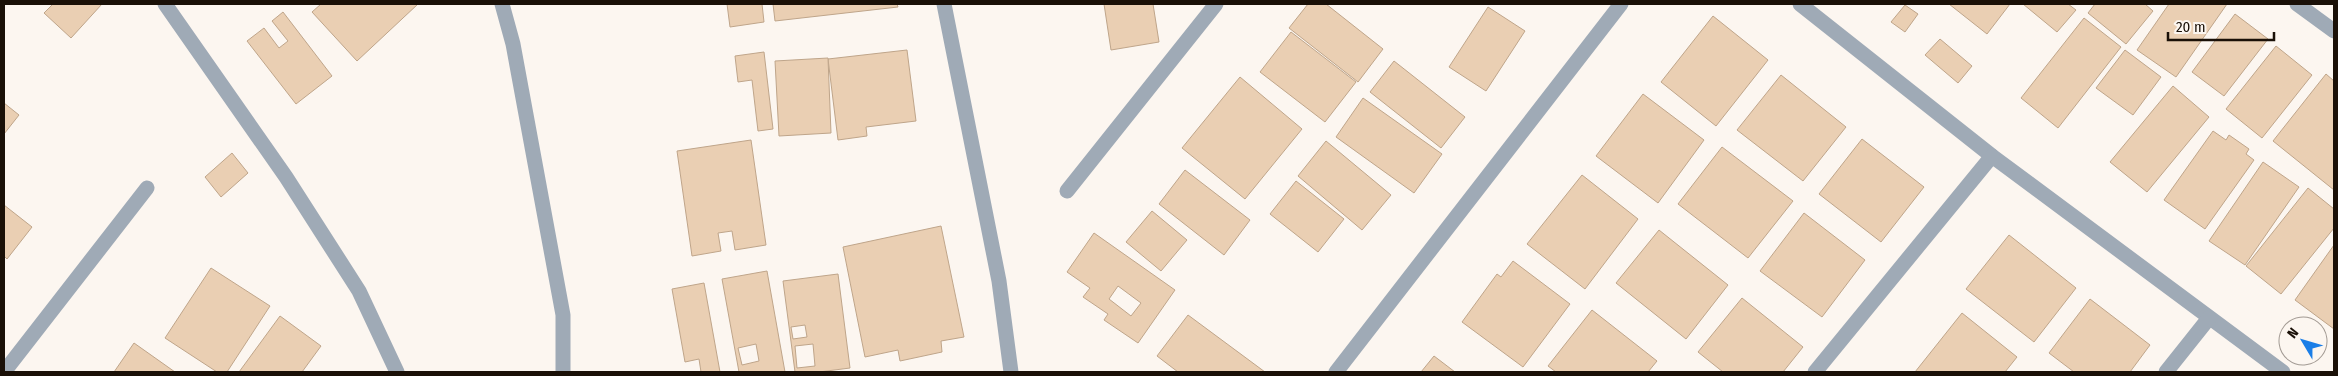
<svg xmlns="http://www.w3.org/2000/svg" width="2338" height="376" viewBox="0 0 2338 376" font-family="'Fira Sans Condensed',sans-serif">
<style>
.building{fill:#eacfb3;stroke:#bfa58a;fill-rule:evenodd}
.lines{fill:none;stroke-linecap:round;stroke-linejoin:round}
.street{stroke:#9faab6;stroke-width:15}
</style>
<rect width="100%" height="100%" fill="#fcf6f0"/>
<!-- building -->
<g class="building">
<polygon points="53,4 102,4 71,38 44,13"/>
<polygon points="321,4 418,4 357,61 312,12"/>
<polygon points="727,4 762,4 764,22 730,27"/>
<polygon points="773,4 897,4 898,7 775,21"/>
<polygon points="1104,4 1153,4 1159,42 1111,50"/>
<polygon points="1308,4 1326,4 1383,49 1358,82 1289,28"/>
<polygon points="1949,4 2010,4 1987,34"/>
<polygon points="2023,4 2068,4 2076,10 2057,32"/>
<polygon points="2095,4 2145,4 2153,11 2126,44 2088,13"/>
<polygon points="2169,4 2227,4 2176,77 2137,50"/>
<polygon points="1905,5 1918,14 1905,32 1891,22"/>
<polygon points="1488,7 1525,31 1486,91 1449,67"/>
<polygon points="283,12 332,76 296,104 247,41 264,28 279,48 288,41 272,21"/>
<polygon points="2235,14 2268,39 2224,96 2192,72"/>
<polygon points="1713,16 1768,60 1716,126 1661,82"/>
<polygon points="2084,18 2121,47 2058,128 2021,98"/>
<polygon points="1291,32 1356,82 1325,122 1260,72"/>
<polygon points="1940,39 1972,66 1958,83 1925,55"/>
<polygon points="2276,46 2312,75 2262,138 2226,109"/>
<polygon points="907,50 916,121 866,127 867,136 838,140 828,59"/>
<polygon points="2125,50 2161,77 2133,115 2096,88"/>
<polygon points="764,52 773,129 758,131 752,80 738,82 735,56"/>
<polygon points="828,58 831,133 779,136 775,61"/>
<polygon points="1394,61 1465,117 1441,148 1370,92"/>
<polygon points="2326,74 2334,81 2334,190 2273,141"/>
<polygon points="1781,75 1846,127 1803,181 1737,130"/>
<polygon points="1240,77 1302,129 1245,199 1182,148"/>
<polygon points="2173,86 2209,117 2147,192 2110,162"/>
<polygon points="1643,94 1704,140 1658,203 1596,156"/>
<polygon points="1363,98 1442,154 1414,193 1336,137"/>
<polygon points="4,103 19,115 4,134"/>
<polygon points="2213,131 2226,140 2229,135 2249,149 2246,154 2254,160 2205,229 2164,200"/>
<polygon points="1862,139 1924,187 1881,242 1819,194"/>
<polygon points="751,140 766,245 735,250 732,231 718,233 721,251 692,256 677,151"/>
<polygon points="1326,141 1391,195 1362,230 1298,176"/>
<polygon points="1722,147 1793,201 1748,258 1678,204"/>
<polygon points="232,153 248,173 221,197 205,177"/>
<polygon points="2263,162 2299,187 2245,265 2209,241"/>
<polygon points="1185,170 1250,220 1224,255 1159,204"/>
<polygon points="1582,175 1638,219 1585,289 1527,244"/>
<polygon points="1296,181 1344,219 1318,252 1270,214"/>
<polygon points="2308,188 2334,209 2334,228 2281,294 2246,266"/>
<polygon points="4,205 32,227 7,259 4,256"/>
<polygon points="1152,211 1187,240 1161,271 1126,242"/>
<polygon points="1804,213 1865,260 1822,317 1760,271"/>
<polygon points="941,226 964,337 941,341 942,352 900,361 898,350 865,357 843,247"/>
<polygon points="1659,230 1728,285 1686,339 1616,283"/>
<path d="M1094 233 1175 290 1138 343 1104 320 1108 314 1083 297 1090 288 1067 272ZM1118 286 1141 303 1131 316 1109 299Z"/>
<polygon points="2009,235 2076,288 2034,342 1966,289"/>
<polygon points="2334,245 2334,329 2295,300"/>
<polygon points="1513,261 1570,304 1523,367 1462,322 1497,274 1501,277"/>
<polygon points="211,268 270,306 227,372 217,372 165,338"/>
<path d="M767 271 785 372H739L722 279ZM756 344 759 361 742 365 738 348Z"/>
<path d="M838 274 850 368 819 372H795L783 281ZM805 325 807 337 793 339 791 327ZM813 344 815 366 797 368 795 346Z"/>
<polygon points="704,283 720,372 701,372 699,359 685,362 672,289"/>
<polygon points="1742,298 1803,347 1783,372 1723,372 1698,352"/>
<polygon points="2090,299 2150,345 2130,372 2074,372 2049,353"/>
<polygon points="1592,310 1657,361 1648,372 1556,372 1548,366"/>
<polygon points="1962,313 2017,357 2005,372 1915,372"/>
<polygon points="1188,315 1265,372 1178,372 1157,356"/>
<polygon points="280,316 321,346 302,372 239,372"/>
<polygon points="134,343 175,372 114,372"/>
<polygon points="1434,356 1455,372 1421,372"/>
</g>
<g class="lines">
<!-- street -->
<g class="street">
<polyline points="165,4 286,177 359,291 397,372"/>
<polyline points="502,4 513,44 563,315 563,372"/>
<polyline points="944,4 999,281 1011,372"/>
<polyline points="1800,4 1992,156 2283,372"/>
<polyline points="2297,4 2334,31"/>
<polyline points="1067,191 1216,4"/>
<polyline points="4,372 147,188"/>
<polyline points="1336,372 1621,4"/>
<polyline points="1815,372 1992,156"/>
<polyline points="2166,372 2209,318"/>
</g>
</g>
<!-- border -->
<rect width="2338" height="376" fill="none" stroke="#1a1007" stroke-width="10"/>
<!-- north arrow -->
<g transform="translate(2303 341) rotate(308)"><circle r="24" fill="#fcf6f0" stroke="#a29a93"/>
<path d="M0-4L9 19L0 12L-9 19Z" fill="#1a7ee7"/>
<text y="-8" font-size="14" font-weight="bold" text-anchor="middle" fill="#1a1007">N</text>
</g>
<!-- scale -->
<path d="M2168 32v8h106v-8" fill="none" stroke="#1a1007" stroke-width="2.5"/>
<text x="2176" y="32" font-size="15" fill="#1a1007" stroke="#fcf6f0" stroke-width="4" paint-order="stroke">20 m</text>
</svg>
